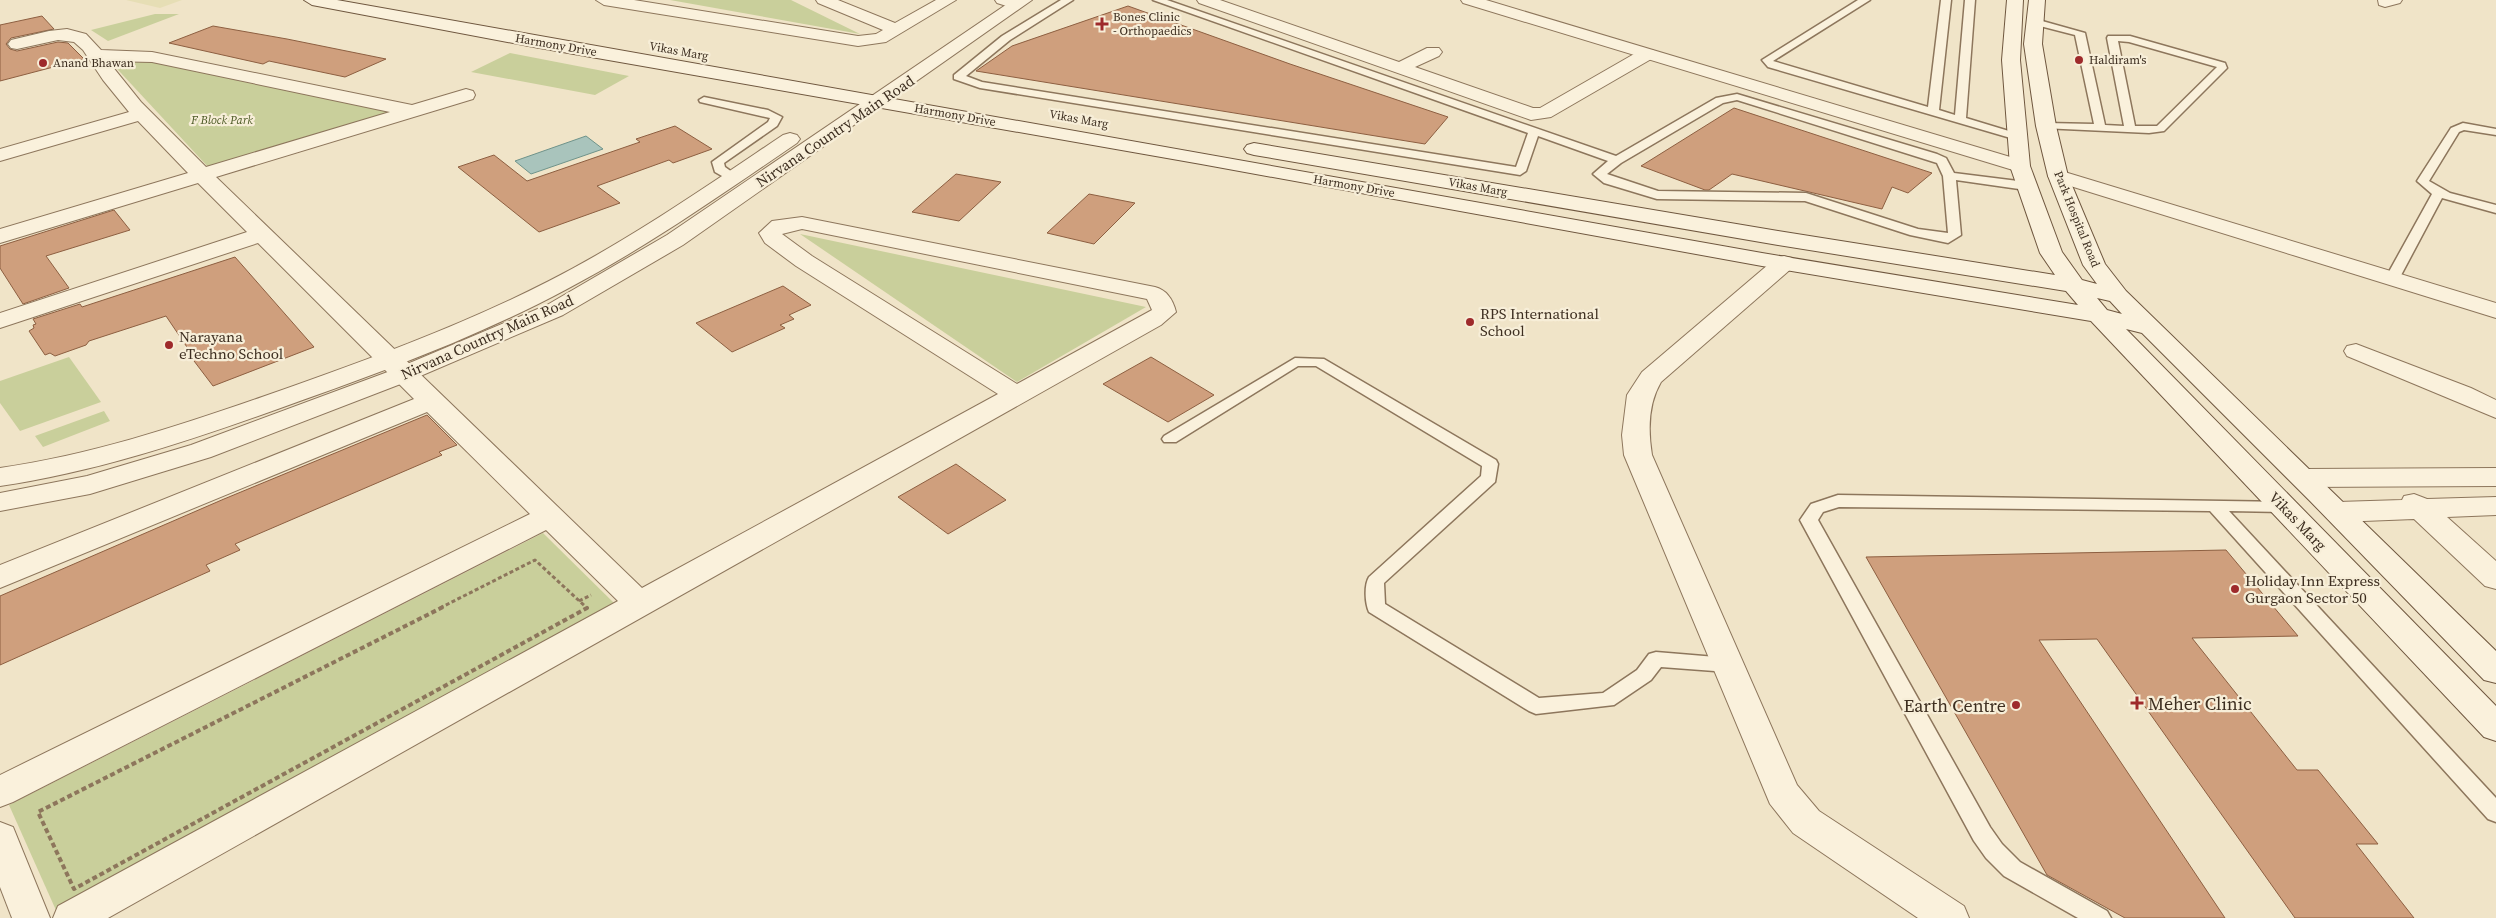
<svg xmlns="http://www.w3.org/2000/svg" width="2496" height="918" viewBox="0 0 2496 918" font-family="'Source Serif 4',serif">
<style>
.farmland{fill:#e6deb5}
.green{fill:#c9cf9b}
.water{fill:#a9c4bc;stroke:#6f938a}
.building{fill:#cf9f7d;stroke:#8d5f41}
.lines{fill:none;stroke-linecap:round;stroke-linejoin:round}
.service-casing{stroke:#8d765c;stroke-width:3}
.minor-casing{stroke:#8d765c;stroke-width:2}
.tertiary-casing{stroke:#8d765c;stroke-width:2}
.secondary-casing{stroke:#6f573f;stroke-width:2}
.path-far1{stroke:#8d765c;stroke-width:3;stroke-dasharray:4 2.5;stroke-linecap:butt}
.path{stroke:#8d765c;stroke-width:4;stroke-dasharray:5 3;stroke-linecap:butt}
.service{fill:#faf1dc;fill-rule:evenodd}
.minor{fill:#faf1dc;fill-rule:evenodd}
.tertiary{fill:#faf1dc;fill-rule:evenodd}
.secondary{fill:#faf1dc;fill-rule:evenodd}
.poi-dot{fill:#9e2a2b;stroke:#f7eed8;stroke-width:2}
.labels{text-anchor:middle;dominant-baseline:central;stroke-width:4.5;stroke-linejoin:round;paint-order:stroke}
.far-poi-label{font-size:12px;fill:#3d2e20;stroke:#f7eed8;text-anchor:start}
.far-street-label{font-size:12px;fill:#3d2e20;stroke:#f7eed8}
.far-park-label{font-size:12px;font-style:italic;fill:#4d5a26;stroke:#f7eed8}
.street-label{font-size:15px;fill:#3d2e20;stroke:#f7eed8}
.poi-label{font-size:15px;fill:#3d2e20;stroke:#f7eed8;text-anchor:start}
.near-poi-label{font-size:18px;fill:#3d2e20;stroke:#f7eed8;text-anchor:start}
</style>
<rect width="100%" height="100%" fill="#f0e4c8"/>
<!-- farmland -->
<polygon class="farmland" points="126,0 182,0 160,8"/>
<!-- green -->
<g class="green">
<polygon points="670,0 791,0 860,34"/>
<polygon points="155,14 179,14 108,41 91,30"/>
<polygon points="510,53 629,76 595,95 471,72"/>
<polygon points="107,58 145,59 395,113 210,169"/>
<polygon points="800,234 1146,307 1017,382"/>
<polygon points="69,357 101,402 20,431 0,403 0,381"/>
<polygon points="104,411 110,421 43,447 35,436"/>
<polygon points="543,533 617,606 59,917 9,805"/>
</g>
<!-- water -->
<polygon class="water" points="586,136 603,149 531,174 515,161"/>
<!-- building -->
<g class="building">
<polygon points="1128,6 1290,64 1448,117 1425,144 976,71 1012,46"/>
<polygon points="42,16 54,29 11,38 6,44 10,49 17,51 58,42 68,43 84,59 0,81 0,25"/>
<polygon points="213,26 287,39 386,59 345,77 269,61 263,64 169,43"/>
<polygon points="1734,108 1932,173 1908,193 1892,187 1882,209 1732,174 1709,190 1705,190 1641,166"/>
<polygon points="675,126 712,149 673,163 669,160 597,186 620,203 539,232 458,167 494,155 527,181 640,142 636,139"/>
<polygon points="956,174 1001,182 959,221 912,212"/>
<polygon points="1089,194 1135,203 1094,244 1047,233"/>
<polygon points="114,210 130,230 46,256 69,288 23,304 0,268 0,246"/>
<polygon points="235,257 314,347 213,386 191,357 193,356 166,316 89,341 86,345 55,356 50,353 45,355 29,331 34,328 33,325 36,324 33,319 80,304 82,307"/>
<polygon points="783,286 811,305 789,315 794,319 780,325 785,328 732,352 696,323"/>
<polygon points="1151,357 1214,395 1168,422 1103,384"/>
<polygon points="427,415 457,445 439,452 442,455 235,544 240,550 206,565 210,571 0,665 0,596 224,499"/>
<polygon points="956,464 1006,500 948,534 898,497"/>
<polygon points="2226,550 2298,636 2192,638 2297,770 2318,770 2378,844 2356,844 2414,918 2295,918 2097,639 2039,640 2225,918 2125,918 2047,875 1866,557"/>
</g>
<g class="lines">
<!-- service casing -->
<g class="service-casing">
<g id="service">
<path d="M1061 0H1073L1010 40 966 76 982 82 1516 167 1528 133 1153 0H1167L1616 156 1716 98 1737 94 1937 154 1946 158 1954 173 2026 182 2032 186 2026 190 1956 180 1961 235 1948 243 1910 235 1805 201 1657 199 1604 183 1593 174 1608 161 1538 136 1526 171 1520 175 980 88 954 79V75L1002 36ZM1737 100 1937 163 1943 176 1948 233 1918 229 1806 193 1658 191 1607 174 1621 163 1723 103Z"/>
<polygon points="1858,0 1870,0 1773,61 1928,107 1941,0 1951,0 1939,110 1955,115 1965,0 1975,0 1966,118 2022,135 2022,139 2014,139 1768,67 1762,60"/>
<path d="M2035 19 2085 33 2105 125 2124 126 2107 38 2108 36H2130L2225 63 2227 68 2164 131 2149 133 2042 128V124L2046 123 2094 124 2075 35 2032 24 2030 22ZM2118 41 2129 42 2217 67 2157 126H2135Z"/>
<polygon points="704,97 768,110 782,117 777,126 724,163 725,167 739,177 737,180 729,180 715,172 712,162 768,122 770,118 700,102 699,100"/>
<polygon points="2463,123 2496,129 2496,135 2464,130 2459,132 2429,181 2450,193 2496,205 2496,213 2442,198 2399,279 2392,283 2387,282 2385,279 2432,194 2417,181 2451,128"/>
<path d="M1295 358 1324 359 1496 460 1498 464 1495 482 1384 583 1385 604 1539 698 1603 693 1637 670 1649 654 1656 652 1728 658 1735 660 1738 665 1735 670 1728 672 1661 667 1651 680 1614 705 1536 714 1529 711 1369 612C1365 603 1364 585 1369 577L1481 476 1482 466 1316 366H1298L1176 442H1164L1162 439 1164 436Z"/>
<polygon points="1838,495 2289,502 2291,506 2289,510 2283,512 2229,511 2496,798 2496,822 2488,819 2210,511 1839,507 1823,512 1818,520 1990,827 2002,844 2020,862 2107,911 2111,918 2078,918 2004,876 1986,858 1974,841 1800,520 1811,504"/>
</g>
</g>
<!-- minor casing -->
<g class="minor-casing">
<g id="minor">
<polygon points="596,0 634,0 858,36 876,34 883,30 818,3 816,0 838,0 895,23 936,0 956,0 886,42 858,46 604,5"/>
<polygon points="995,0 1020,0 1024,4 1016,9 997,3"/>
<polygon points="1197,0 1220,0 1399,62 1427,48 1439,48 1442,52 1439,56 1415,67 1533,108 1540,108 1641,50 1653,50 1656,54 1653,58 1551,117 1531,120 1199,3"/>
<polygon points="2378,0 2402,0 2400,3 2385,7 2379,5"/>
<path d="M67 29 86 34 101 50 152 52 412 105 466 89 473 91 475 95 473 99 216 177 642 588 998 394 796 266 765 243 759 233 772 221 802 217 1155 287C1167 290 1173 300 1176 312L1161 325 108 918H53L58 906 618 601 546 530 13 802 0 807V775L530 514 427 412 0 588V565L414 399 258 243 0 328V313L247 232 198 183 0 243V229L188 173 138 121 0 161V149L129 112 103 80 83 50 74 42 58 40 17 49 11 48 8 44 11 40 49 31ZM108 61 152 62 390 112 206 167 141 102ZM802 229 1147 299 1152 310 1017 384 812 256 782 234Z"/>
<polygon points="2058,170 2496,303 2496,318 2051,180 2048,176 2051,172"/>
<path d="M1784 256 1792 258 1795 263 1792 268 1661 382C1648 404 1648 430 1652 455L1797 785 1819 811 1964 906 1969 918H1918L1793 833 1770 804 1624 455 1622 435 1627 395 1642 372 1776 258Z"/>
<polygon points="2356,344 2471,388 2496,400 2496,418 2347,356 2344,351 2347,346"/>
<polygon points="2496,468 2496,486 2304,487 2294,484 2290,478 2294,472 2304,469"/>
<polygon points="2414,494 2427,499 2496,497 2496,515 2447,517 2496,561 2496,589 2485,586 2414,519 2338,522 2328,519 2324,512 2328,505 2338,502 2402,500 2404,496"/>
<polygon points="0,822 13,827 50,918 12,918 0,887"/>
</g>
</g>
<!-- tertiary casing -->
<g class="tertiary-casing">
<g id="tertiary">
<polygon points="1013,0 1032,0 683,245 563,315 411,380 211,457 90,494 0,511 0,493 87,476 191,445 393,370 547,305 667,235"/>
<polygon points="1461,0 1486,0 2027,162 2030,166 2027,170 2020,172 2013,170 1463,3"/>
<path d="M790 133 797 135 800 139 797 143C722 194 647 247 567 289 474 339 374 375 275 410 185 442 95 472 0 486V468C90 455 176 427 262 397 359 363 457 328 549 281 631 239 707 186 783 135Z"/>
</g>
</g>
<!-- secondary casing -->
<g class="secondary-casing">
<path id="secondary" d="M304 0H337L1762 253 2078 305 2066 291 1778 245 1254 155 1247 153 1244 149 1247 145 1254 143 1778 231 2055 275 2040 253 2010 166 2002 60 2007 0H2023L2020 60 2030 166 2062 252 2082 280 2097 284 2083 265 2048 176 2036 126 2024 44 2029 0H2045L2042 44 2056 126 2068 176 2105 264 2126 291 2496 651V683L2484 680 2310 501 2142 333 2126 329 2496 706V741L2484 737 2091 321 1762 266 1201 164 534 47 312 5ZM2097 298 2110 301 2122 314 2107 310Z"/>
</g>
<!-- path-far1 -->
<g class="path-far1">
<polyline points="579,601 591,595"/>
<polyline points="440,608 535,560 587,608"/>
</g>
<!-- path -->
<polyline class="path" points="443,607 38,812 74,889 587,608 586,607"/>
<!-- service -->
<use href="#service" class="service"/>
<!-- minor -->
<use href="#minor" class="minor"/>
<!-- tertiary -->
<use href="#tertiary" class="tertiary"/>
<!-- secondary -->
<use href="#secondary" class="secondary"/>
</g>
<!-- markers -->
<g class="poi-dot">
<path d="M1099.5 16.5h5v5h5v5h-5v5h-5v-5h-5v-5h5z"/>
<circle cx="2079" cy="60" r="5"/>
<circle cx="43" cy="63" r="5"/>
<circle cx="1470" cy="322" r="5"/>
<circle cx="169" cy="345" r="5"/>
<circle cx="2235" cy="589" r="5"/>
<path d="M2134.5 695.5h5v5h5v5h-5v5h-5v-5h-5v-5h5z"/>
<circle cx="2016" cy="705" r="5"/>
</g>
<g class="labels">
<!-- far-poi labels -->
<g class="far-poi-label">
<text x="1113" y="17">Bones Clinic<tspan x="1113" dy="14">- Orthopaedics</tspan></text>
<text x="2089" y="60">Haldiram's</text>
<text x="53" y="63">Anand Bhawan</text>
</g>
<!-- far-street labels -->
<g class="far-street-label">
<text transform="translate(556 45) rotate(10)">Harmony Drive</text>
<text transform="translate(679 51) rotate(10)">Vikas Marg</text>
<text transform="translate(955 115) rotate(10)">Harmony Drive</text>
<text transform="translate(1079 119) rotate(10)">Vikas Marg</text>
<text transform="translate(1354 186) rotate(10)">Harmony Drive</text>
<text transform="translate(1478 187) rotate(10)">Vikas Marg</text>
<text transform="translate(2077 219) rotate(68)">Park Hospital Road</text>
</g>
<!-- far-park labels -->
<g class="far-park-label">
<text x="222" y="120">F Block Park</text>
</g>
<!-- street labels -->
<g class="street-label">
<text transform="translate(835 131) rotate(-34)">Nirvana Country Main Road</text>
<text transform="translate(487 337) rotate(-24)">Nirvana Country Main Road</text>
<text transform="translate(2298 521) rotate(46)">Vikas Marg</text>
</g>
<!-- poi labels -->
<g class="poi-label">
<text x="1480" y="313">RPS International<tspan x="1480" dy="17">School</tspan></text>
<text x="179" y="336">Narayana<tspan x="179" dy="17">eTechno School</tspan></text>
<text x="2245" y="580">Holiday Inn Express<tspan x="2245" dy="17">Gurgaon Sector 50</tspan></text>
</g>
<!-- near-poi labels -->
<g class="near-poi-label">
<text x="2148" y="703">Meher Clinic</text>
<text x="2006" y="705" text-anchor="end">Earth Centre</text>
</g>
</g>
</svg>
